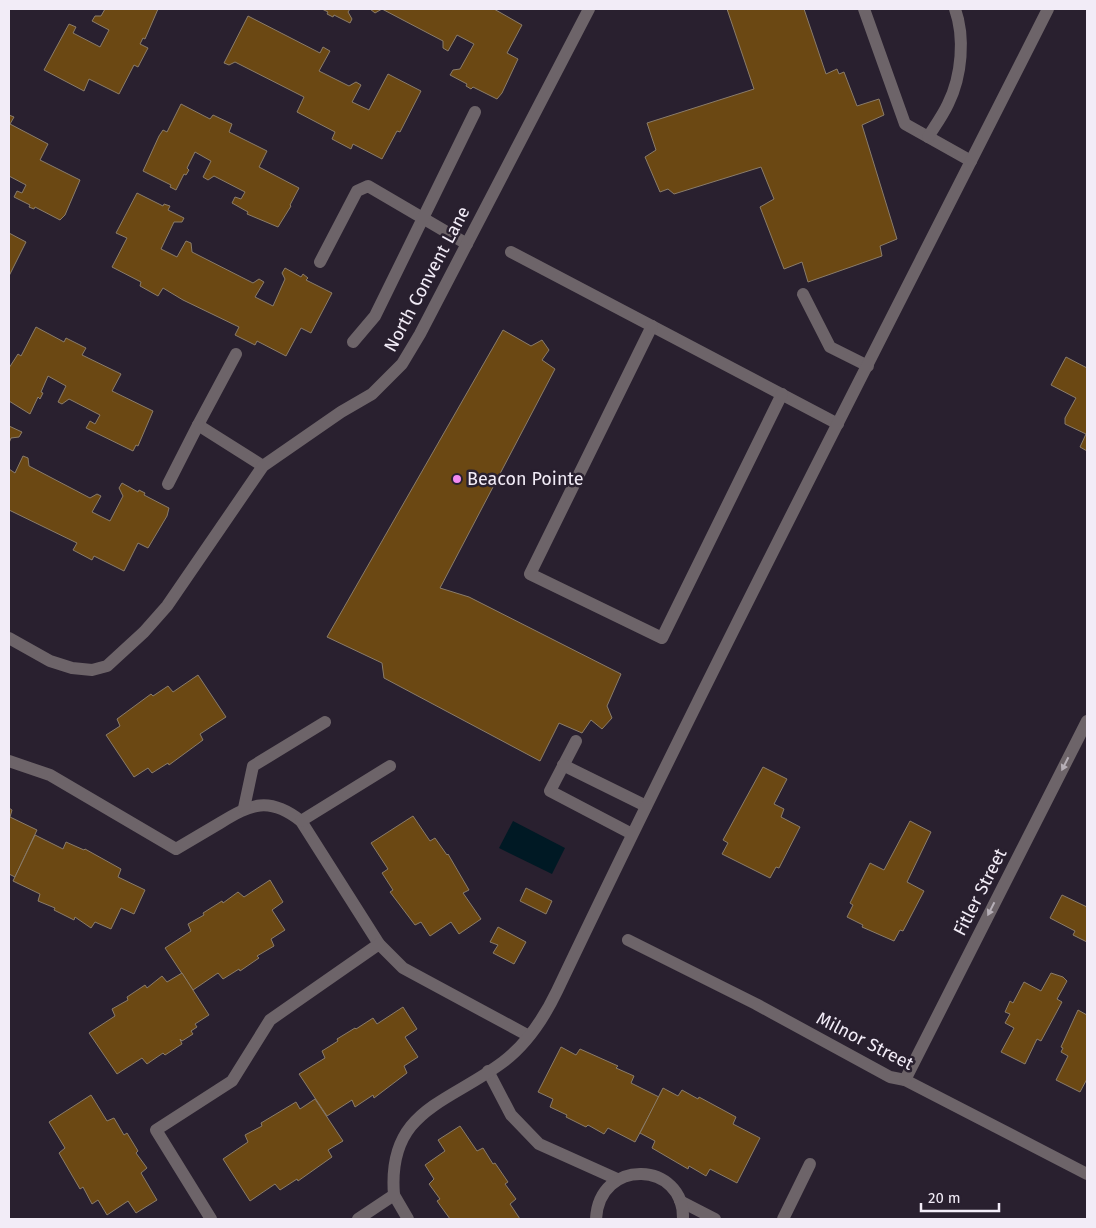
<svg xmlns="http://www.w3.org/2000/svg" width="1096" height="1228" viewBox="0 0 1096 1228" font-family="'Fira Sans',sans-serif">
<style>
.water{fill:#001924}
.building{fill:#6b4813;stroke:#8a7c6a}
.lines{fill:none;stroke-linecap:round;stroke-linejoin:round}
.service{stroke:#6d6469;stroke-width:12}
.minor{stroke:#6d6469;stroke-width:12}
.oneway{fill:#b6afb7}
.poi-dot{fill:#f28af2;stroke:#29202f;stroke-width:2}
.labels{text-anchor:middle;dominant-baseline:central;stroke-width:5;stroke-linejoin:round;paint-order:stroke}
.street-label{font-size:18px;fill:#f2ecf7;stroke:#29202f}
.poi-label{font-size:18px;fill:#f2ecf7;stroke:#29202f;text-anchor:start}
</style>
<rect width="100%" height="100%" fill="#29202f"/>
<!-- water -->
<polygon class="water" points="513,821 565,848 552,874 499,848"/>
<!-- building -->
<g class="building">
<polygon points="105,9 158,9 145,39 143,38 140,44 148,48 138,67 134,65 119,94 89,79 84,91 44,70 69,24 76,27 73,33 100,47 109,30 92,21 95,16 101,16"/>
<polygon points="322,9 350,9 348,12 352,19 350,23 334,15 333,17 327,14 328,12"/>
<polygon points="370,9 494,9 522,25 507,53 518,59 502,93 497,99 473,87 471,89 466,86 467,84 450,75 453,70 460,69 474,44 457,35 448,51 443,48 443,41 382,9 375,13"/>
<polygon points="727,9 804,9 826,74 837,69 839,74 844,72 857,106 879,99 884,115 862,125 897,239 880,246 882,256 808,282 802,262 784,269 760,207 774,199 761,167 674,194 668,189 660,192 645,157 656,150 647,123 754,89"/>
<polygon points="248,16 320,53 323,47 330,51 319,71 349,86 356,82 361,85 352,102 369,110 388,74 421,91 400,132 397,131 382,159 353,144 351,149 332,139 335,132 297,112 304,97 235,62 229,65 224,63"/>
<polygon points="181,104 210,119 213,115 232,124 229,132 267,151 259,167 299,188 290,205 291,206 278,227 247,214 248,212 232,203 235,197 241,199 245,192 214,176 208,180 203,177 211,161 195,152 187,168 189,170 186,175 184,174 176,190 170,187 171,185 143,171 159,136 163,130 167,132"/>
<polygon points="9,115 14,117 10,124 48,144 40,160 80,180 65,215 60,220 35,207 34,209 29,207 30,205 14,197 17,191 22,193 26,185 9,176"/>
<polygon points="137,193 163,206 164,204 170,206 168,210 184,218 182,222 174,222 161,249 177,257 186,241 191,243 192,252 253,283 259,279 264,282 255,297 273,306 285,279 282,273 285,268 301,277 303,274 308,278 306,280 332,293 311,333 301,328 286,356 257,341 255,345 235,335 239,327 183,300 163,288 158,296 140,286 141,282 112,267 127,238 116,233"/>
<polygon points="9,233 26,242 9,276"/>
<polygon points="36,327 64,342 66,338 86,348 82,355 121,374 112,391 153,411 138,446 136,445 133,451 86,428 90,421 95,424 100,415 69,399 62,404 58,402 66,386 48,376 41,392 43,393 40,399 38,397 30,414 9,401 9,368 18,354 21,356"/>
<polygon points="503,330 531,346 542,340 549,350 542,360 555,369 440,588 469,597 621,674 607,706 612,718 602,729 591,720 582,733 559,723 540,761 384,678 382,663 327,637"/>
<polygon points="1066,357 1087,368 1087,451 1080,447 1086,434 1065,424 1065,418 1076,398 1051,385"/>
<polygon points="9,426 22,432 19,437 11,438 9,443"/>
<polygon points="23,456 28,458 29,466 90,498 97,494 101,496 92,512 110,521 123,496 119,488 122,483 138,492 139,490 145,493 144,495 169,508 167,516 148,548 138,543 124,571 94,556 92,560 73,550 77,543 9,510 9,469 15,473"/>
<polygon points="198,675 226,717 200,734 203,740 169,765 168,763 152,773 148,768 134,777 106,735 120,726 117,719 151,694 153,696 168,686 173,692"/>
<polygon points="763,767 787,779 774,804 784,809 781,817 800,827 779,868 776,867 770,878 722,854 728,843 723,840"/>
<polygon points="9,808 12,810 10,817 37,830 15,877 9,874"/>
<polygon points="413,816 430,841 435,838 447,855 448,854 469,890 463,893 481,919 459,934 451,922 430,936 421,922 415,925 390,892 393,890 382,873 388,869 371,843"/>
<polygon points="910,821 931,832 907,882 924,891 903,931 900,930 894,941 862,927 863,925 847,917 853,905 850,903 870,863 884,870"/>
<polygon points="35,835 63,849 66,842 84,850 85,849 121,869 118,877 145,890 134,914 121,908 111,929 95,922 91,928 75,917 74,920 54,910 55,908 38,901 40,894 13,881"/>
<polygon points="270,880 283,902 272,910 285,930 271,939 274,946 257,956 259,958 240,971 239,969 223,979 218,973 193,990 165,948 191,931 188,924 204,915 203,913 222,901 223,903 238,892 244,897"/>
<polygon points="526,888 552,901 546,914 520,901"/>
<polygon points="1062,895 1087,907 1087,942 1073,935 1075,931 1050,918"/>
<polygon points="498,927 526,942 514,964 493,953 498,945 490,942"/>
<polygon points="182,973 209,1015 195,1024 197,1027 191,1031 193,1034 182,1041 180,1039 182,1044 165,1055 163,1053 147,1064 142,1058 117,1074 89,1033 115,1016 112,1009 128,1000 127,997 145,985 147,988 162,976 167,982"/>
<polygon points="1051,973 1063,977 1067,981 1057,999 1062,1002 1041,1041 1037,1039 1025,1064 1001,1052 1014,1028 1005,1023 1010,1014 1005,1012 1010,1001 1013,1003 1024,982 1041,991"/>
<polygon points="403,1007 417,1029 405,1037 418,1057 404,1066 407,1073 374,1098 373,1095 355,1107 352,1100 327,1116 299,1074 325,1058 322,1051 338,1041 337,1039 355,1028 356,1029 373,1018 377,1024"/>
<polygon points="1078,1010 1087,1015 1087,1079 1080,1092 1056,1080 1068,1056 1061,1052 1063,1048 1061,1047"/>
<polygon points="561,1047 576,1055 580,1049 618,1066 616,1068 634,1076 631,1083 659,1097 635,1142 608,1128 604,1134 588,1125 586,1127 566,1117 567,1115 550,1107 553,1099 538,1092"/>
<polygon points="663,1088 678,1096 682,1090 698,1099 699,1097 736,1117 733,1124 760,1138 737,1183 710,1169 706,1176 689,1166 688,1169 652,1148 655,1141 640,1133"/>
<polygon points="91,1095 107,1121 114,1118 124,1135 127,1133 138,1151 136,1153 147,1168 141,1173 157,1200 136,1213 128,1201 107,1215 98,1200 92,1204 83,1187 80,1189 59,1153 65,1148 49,1122"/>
<polygon points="315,1099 343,1141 328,1150 332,1157 298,1181 297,1179 280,1190 275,1184 250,1201 223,1159 248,1142 245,1135 262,1126 261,1123 296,1102 300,1109"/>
<polygon points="460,1126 477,1151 483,1148 493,1164 495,1163 508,1182 505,1184 516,1199 510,1204 520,1219 450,1219 437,1201 440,1199 429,1184 434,1179 425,1165 445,1151 438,1140"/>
</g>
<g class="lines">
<!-- service -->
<g class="service">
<polyline points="864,9 905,124 971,161"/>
<path d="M928 137C935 126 943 115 948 104 962 76 965 37 955 9"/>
<polyline points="511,252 838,424"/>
<polyline points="320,262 357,191 368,186 467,244"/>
<polyline points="803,294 830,347 868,366"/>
<polyline points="652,326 530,574 662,638 782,394"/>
<polyline points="353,342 375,316 475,112"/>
<polyline points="236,354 198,425 263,466"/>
<polyline points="168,484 198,425"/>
<polyline points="576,741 550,791 632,834"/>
<path d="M9 761 50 775 176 849C191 840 205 832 220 823 251 804 269 796 301 821L379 944"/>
<polyline points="563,765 646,806"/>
<polyline points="244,808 253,766 325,722"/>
<polyline points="301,821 390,766"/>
<polyline points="488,1071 511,1115 539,1144 617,1179"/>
<polyline points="394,1195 408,1219"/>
<polyline points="680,1201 715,1219"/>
<polyline points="211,1219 156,1130 232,1081 270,1020 379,944 403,968 529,1036"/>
<path d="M358 1219 394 1195C387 1110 447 1104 503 1062 527 1044 544 1018 557 991 714 661 883 336 1048 9"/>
<path d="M596 1219C599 1157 685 1161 683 1219"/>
<polyline points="783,1219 810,1164"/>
</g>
<!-- minor -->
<g class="minor">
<polyline points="9,638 50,661 72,668 92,670 107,666 144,632 167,606 263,466 341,412 372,394 402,364 420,334 589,9"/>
<polyline points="628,940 756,1004 890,1077 905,1080 1087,1174"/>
<polyline points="905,1080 1087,721"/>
</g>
</g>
<!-- one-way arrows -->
<defs><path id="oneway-solid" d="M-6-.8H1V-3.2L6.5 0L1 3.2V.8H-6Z" transform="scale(1.25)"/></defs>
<g class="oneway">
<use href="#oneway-solid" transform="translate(1065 764) rotate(117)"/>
<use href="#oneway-solid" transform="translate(991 909) rotate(117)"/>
</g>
<!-- markers -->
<circle class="poi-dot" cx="457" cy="479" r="5"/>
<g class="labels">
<!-- street labels -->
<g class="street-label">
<text transform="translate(427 279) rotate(-62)">North Convent Lane</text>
<text transform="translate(980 892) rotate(-63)">Fitler Street</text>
<text transform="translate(865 1041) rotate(27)">Milnor Street</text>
</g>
<!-- poi labels -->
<g class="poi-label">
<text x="467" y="479">Beacon Pointe</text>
</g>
</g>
<!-- border -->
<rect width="1096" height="1228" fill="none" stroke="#f2ecf7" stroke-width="20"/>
<!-- scale -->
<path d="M921 1203v8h78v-8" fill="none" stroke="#f2ecf7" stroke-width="2.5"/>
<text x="928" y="1203" font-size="15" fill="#f2ecf7" stroke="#29202f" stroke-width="4" paint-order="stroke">20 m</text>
</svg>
